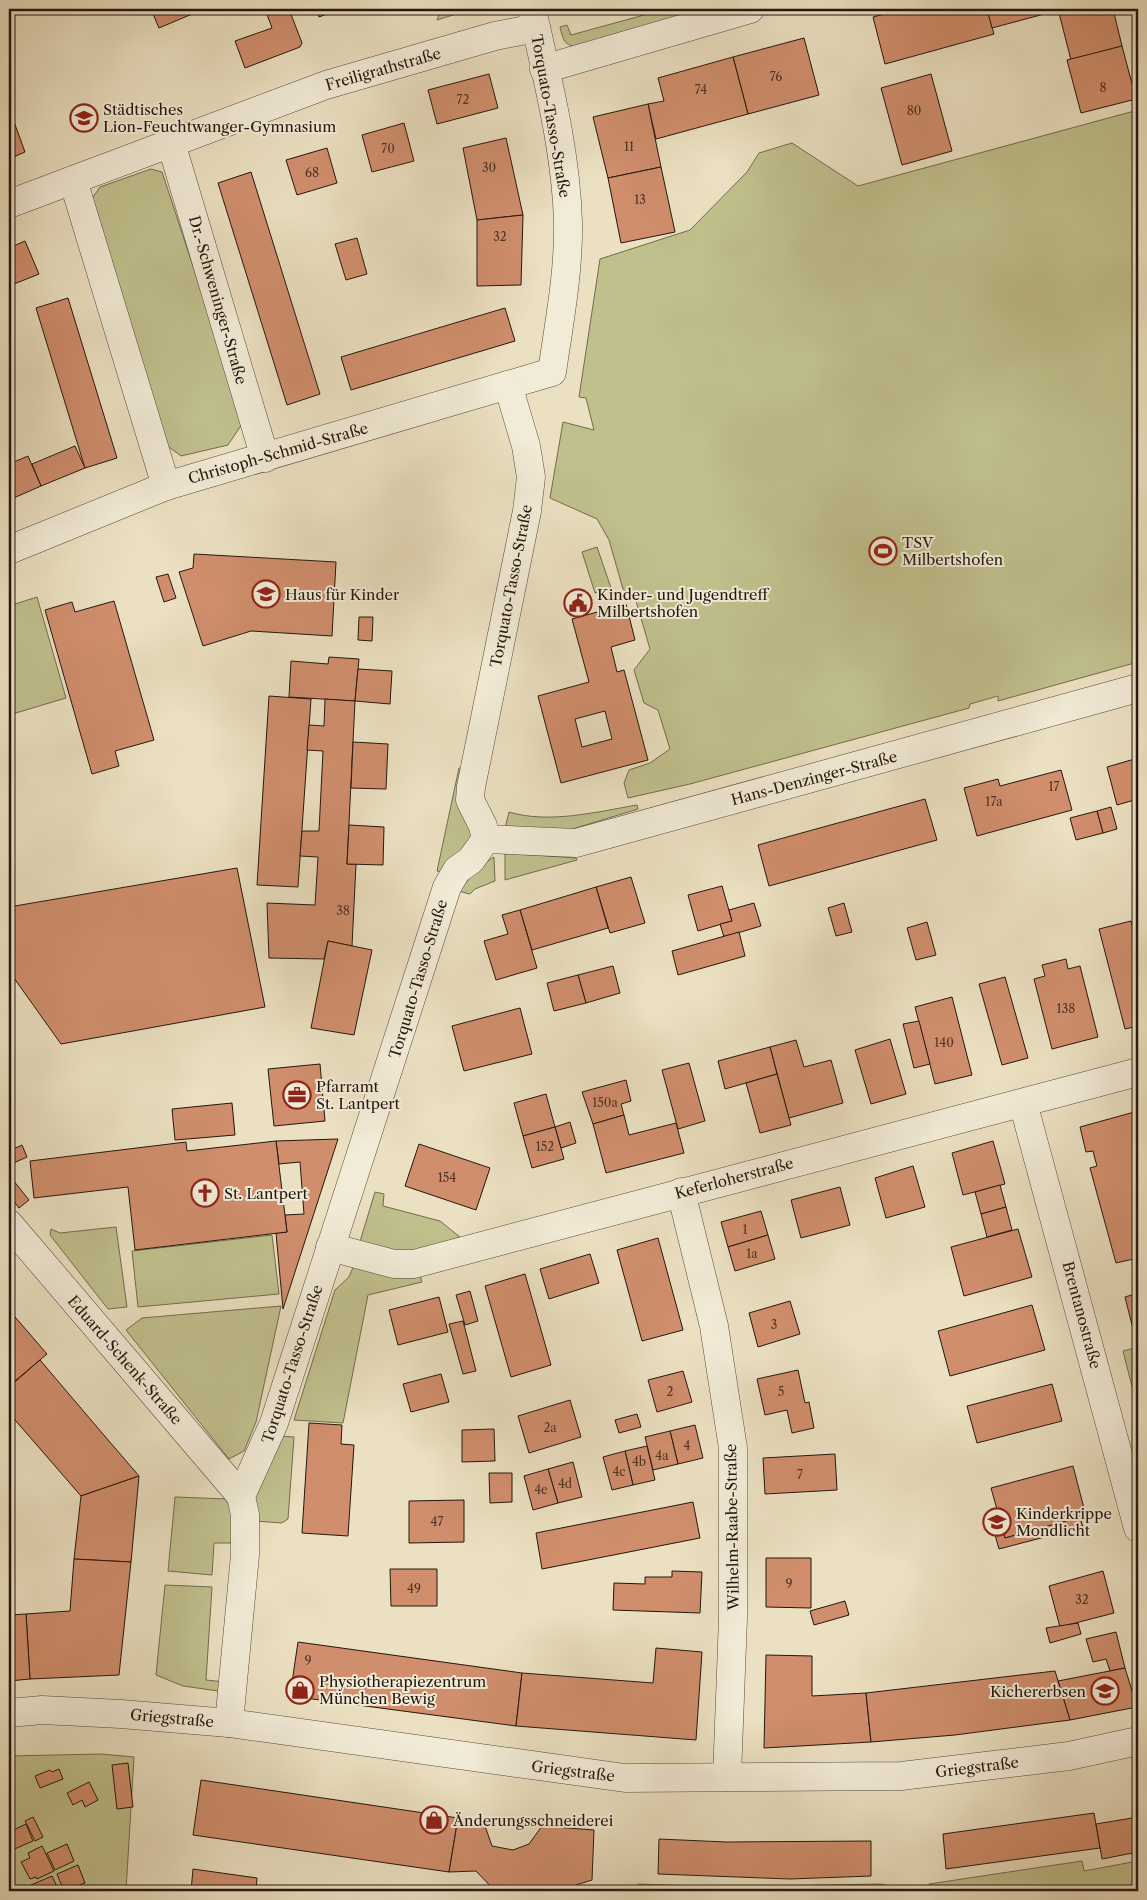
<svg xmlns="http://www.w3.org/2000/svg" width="1147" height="1900" viewBox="0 0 1147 1900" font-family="'Libre Caslon Text',serif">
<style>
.green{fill:#c0c08d;stroke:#726b4e}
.building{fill:#d08e6d;stroke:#24160e;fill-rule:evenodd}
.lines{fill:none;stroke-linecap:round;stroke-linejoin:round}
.street-casing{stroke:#56483b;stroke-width:29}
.street{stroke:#f2ebd7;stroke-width:28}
.labels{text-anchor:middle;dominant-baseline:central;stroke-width:4;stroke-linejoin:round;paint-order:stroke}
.number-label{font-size:12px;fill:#4f3426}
.street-label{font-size:15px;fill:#24160e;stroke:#f2ebd7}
.poi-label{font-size:15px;fill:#24160e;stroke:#f2ebd7;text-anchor:start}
</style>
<rect width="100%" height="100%" fill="#ebe0c1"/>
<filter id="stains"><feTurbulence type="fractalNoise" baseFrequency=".004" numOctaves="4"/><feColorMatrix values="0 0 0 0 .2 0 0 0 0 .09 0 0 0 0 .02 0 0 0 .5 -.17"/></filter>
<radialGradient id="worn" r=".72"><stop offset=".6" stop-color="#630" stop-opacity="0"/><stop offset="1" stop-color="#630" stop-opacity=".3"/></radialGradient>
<!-- green -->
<g class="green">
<polygon points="441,9 472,9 437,20"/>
<path d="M666 9H714L578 47C564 46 563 39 560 27L567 25 571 35Z"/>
<polygon points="1138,110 1138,662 998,701 998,696 970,704 969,708 690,784 628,798 624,783 629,770 650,763 670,749 658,710 644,703 634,670 650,649 636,601 623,589 609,540 597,519 550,498 563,422 594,430 586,398 579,397 600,259 690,230 747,172 759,153 792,143 858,186"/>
<polygon points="151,169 162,172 244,421 228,445 181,456 161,441 91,200 100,187"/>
<polygon points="597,547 611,588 595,593 582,552"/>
<polygon points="37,597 66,698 9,715 9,606"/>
<polygon points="459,768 465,769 475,837 444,873 437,871"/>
<path d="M637 805 638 809 569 830 504 832 509 812C549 824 596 812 637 805Z"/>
<polygon points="505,853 576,858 577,860 505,880"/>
<polygon points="494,857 495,881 475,889 470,894 458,891 482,865"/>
<polygon points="375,1192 384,1194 383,1206 440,1221 460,1237 401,1257 359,1245"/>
<polygon points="116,1227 127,1307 108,1309 50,1235 51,1229 60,1233"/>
<polygon points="272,1235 279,1294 138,1307 132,1251"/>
<polygon points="354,1265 419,1272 422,1282 368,1295 343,1423 294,1420 335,1290 349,1277"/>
<polygon points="281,1306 256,1422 244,1451 229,1459 126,1330 142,1318"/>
<polygon points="1138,1347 1138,1410 1123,1351"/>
<polygon points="278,1436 294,1437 288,1519 282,1523 255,1521 249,1501"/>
<polygon points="175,1497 229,1499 233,1516 235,1543 214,1543 212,1575 168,1571"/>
<polygon points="165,1585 212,1587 206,1680 225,1682 225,1692 183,1686 156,1675"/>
<polygon points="101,1754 134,1757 126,1891 9,1891 9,1756"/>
<polygon points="1082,1861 1084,1871 1138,1861 1138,1891 929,1891 929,1884"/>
<polygon points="638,1884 724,1887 880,1884 894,1887 895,1891 637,1891"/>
</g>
<!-- building -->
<g class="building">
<polygon points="151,9 204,9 159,28"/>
<polygon points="265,9 289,9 302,43 300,47 245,68 235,41 272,28"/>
<polygon points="316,9 340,9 319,17"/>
<polygon points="903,9 987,9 994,34 885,64 873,17"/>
<polygon points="987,9 1047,9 1048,13 992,28"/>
<polygon points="1058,9 1113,9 1122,46 1071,60"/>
<polygon points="804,38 819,95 748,114 733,57"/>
<polygon points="1122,46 1136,99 1081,113 1067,60"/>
<polygon points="733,57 748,114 656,139 648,104 664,101 658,78"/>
<polygon points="489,74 498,108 437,124 428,90"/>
<polygon points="931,74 952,151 902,165 881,88"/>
<polygon points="648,104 661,167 608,178 593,117"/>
<polygon points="9,108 25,152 9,159"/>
<polygon points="404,123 414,161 372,172 362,135"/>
<polygon points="506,138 523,215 477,220 463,148"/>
<polygon points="327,148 337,183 297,195 286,160"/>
<polygon points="661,167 675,232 621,243 608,178"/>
<polygon points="251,172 320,394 287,405 218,183"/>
<polygon points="523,215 521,285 477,286 477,220"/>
<polygon points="357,238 367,274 346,280 335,244"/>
<polygon points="25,241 39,274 9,286 9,248"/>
<polygon points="68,298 117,458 85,468 36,308"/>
<polygon points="505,308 515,341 351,390 341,357"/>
<polygon points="75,446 85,468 41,486 32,464"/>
<polygon points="28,456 41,486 9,500 9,464"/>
<polygon points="194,554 336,562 332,636 251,631 203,646 179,572 193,568"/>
<polygon points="168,574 176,598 164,602 156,577"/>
<polygon points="114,601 154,740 115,751 119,766 92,774 45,610 72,602 75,612"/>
<path d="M626 604 635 640 611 647 617 672 624 670 648 760 561 783 538 696 589 682 572 619ZM605 711 612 739 582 747 575 719Z"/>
<polygon points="359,617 373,617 372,641 358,640"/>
<polygon points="329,657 359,659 355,701 289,697 291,661 328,664"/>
<polygon points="358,669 392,671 390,704 355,701"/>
<polygon points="269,696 311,699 298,887 257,885"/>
<polygon points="325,699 355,701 347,864 356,864 352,946 328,941 324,959 269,958 267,903 315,905 318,857 300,856 302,831 319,831 323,751 307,750 309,725 324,726"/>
<polygon points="353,742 388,744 386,789 351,788"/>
<polygon points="1138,758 1138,799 1117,805 1107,767"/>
<polygon points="1061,770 1072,810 977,836 964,788 998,779 1000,786"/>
<polygon points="925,799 937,840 769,886 758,845"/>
<polygon points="1111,807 1117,829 1103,833 1097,811"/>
<polygon points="1097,811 1103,833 1076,840 1070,818"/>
<polygon points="349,825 384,827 383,865 347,864"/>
<polygon points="237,868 265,1007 61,1044 9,971 9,907"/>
<polygon points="631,877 645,923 610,933 596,887"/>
<polygon points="722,886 732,921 698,931 688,895"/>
<polygon points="596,887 608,928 532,950 520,910"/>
<polygon points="754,903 761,926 724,937 720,924 732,921 729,910"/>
<polygon points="844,903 852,932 836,936 828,908"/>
<polygon points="520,910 537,968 496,980 484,941 508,934 502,915"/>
<polygon points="1131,921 1138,948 1138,1026 1125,1029 1099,929"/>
<polygon points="927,922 936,955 916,960 907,928"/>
<polygon points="739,932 745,956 678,975 672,951"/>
<polygon points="328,941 372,950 354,1035 311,1028"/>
<polygon points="1066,959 1068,969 1080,966 1098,1037 1052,1049 1034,979 1045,976 1042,965"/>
<polygon points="613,966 620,993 586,1003 578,975"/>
<polygon points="578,975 586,1003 554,1011 547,983"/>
<polygon points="1005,977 1028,1058 1002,1065 979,984"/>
<polygon points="952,997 972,1075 935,1084 915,1007"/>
<polygon points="520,1008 532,1054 464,1071 452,1026"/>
<polygon points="919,1021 930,1064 914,1068 903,1024"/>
<polygon points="890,1039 906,1094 871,1104 855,1050"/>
<polygon points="796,1040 804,1067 831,1060 843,1103 789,1118 770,1047"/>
<polygon points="770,1047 777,1074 725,1089 718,1061"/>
<polygon points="689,1063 705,1121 678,1129 662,1070"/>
<polygon points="320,1064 325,1121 274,1126 268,1069"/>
<polygon points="777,1074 791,1125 760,1133 746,1083"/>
<polygon points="626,1080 631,1101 621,1104 624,1115 593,1124 582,1092"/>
<polygon points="546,1094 555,1127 523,1136 514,1103"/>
<polygon points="232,1103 235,1135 175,1140 172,1109"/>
<polygon points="1138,1111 1138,1258 1116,1263 1090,1168 1097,1166 1095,1159 1093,1151 1086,1152 1080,1127"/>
<polygon points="624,1115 629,1135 676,1123 684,1153 606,1173 593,1124"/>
<polygon points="570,1122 576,1143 561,1148 555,1127"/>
<polygon points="555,1127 564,1159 532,1168 523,1136"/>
<polygon points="338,1139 283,1309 276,1233 287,1232 285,1215 304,1214 300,1162 279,1164 276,1141"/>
<polygon points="276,1141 287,1232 135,1250 128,1187 34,1198 30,1161 186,1142 187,1151"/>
<polygon points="993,1141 1005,1184 963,1195 952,1153"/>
<polygon points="419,1144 490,1168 476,1210 405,1186"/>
<polygon points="22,1145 27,1157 9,1165 9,1151"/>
<polygon points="913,1166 925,1207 886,1218 875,1178"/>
<polygon points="9,1175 29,1200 19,1208 9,1195"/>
<polygon points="1000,1185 1006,1207 981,1214 975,1192"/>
<polygon points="840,1187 850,1225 801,1238 791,1200"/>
<polygon points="1006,1207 1012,1230 987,1237 981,1214"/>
<polygon points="761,1211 768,1235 728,1247 721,1222"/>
<polygon points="1018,1229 1032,1277 964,1296 951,1247"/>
<polygon points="768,1235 775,1259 735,1271 728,1247"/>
<polygon points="658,1238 683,1330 642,1341 617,1250"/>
<polygon points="590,1254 599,1283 549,1299 540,1269"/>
<polygon points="525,1274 551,1365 511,1377 485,1286"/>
<polygon points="470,1291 478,1321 465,1325 456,1295"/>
<polygon points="1138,1293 1138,1328 1133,1329 1125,1297"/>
<polygon points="439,1297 448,1332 398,1345 389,1310"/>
<polygon points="790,1301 800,1334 758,1347 749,1313"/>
<polygon points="1032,1305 1045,1350 950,1376 938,1331"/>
<polygon points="9,1310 47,1354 9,1386"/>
<polygon points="463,1321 476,1371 463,1374 449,1324"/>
<polygon points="40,1360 91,1420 139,1476 81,1496 9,1413 9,1387"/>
<polygon points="798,1370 805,1403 809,1402 814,1428 792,1433 787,1410 765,1415 757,1379"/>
<polygon points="683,1371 692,1402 657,1412 648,1380"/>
<polygon points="441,1374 449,1402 411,1412 403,1384"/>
<polygon points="1052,1384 1062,1421 977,1443 967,1406"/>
<polygon points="570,1400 581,1437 529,1453 518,1416"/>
<polygon points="637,1414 641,1427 619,1433 615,1420"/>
<polygon points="309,1423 342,1425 341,1444 354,1445 348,1536 302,1533"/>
<polygon points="695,1425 703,1458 678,1464 670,1431"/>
<polygon points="494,1429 495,1461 462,1462 462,1430"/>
<polygon points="670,1431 678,1464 653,1470 645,1437"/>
<polygon points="647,1446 655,1480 633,1485 625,1451"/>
<polygon points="625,1451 633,1485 612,1490 603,1457"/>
<polygon points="835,1454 837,1490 765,1494 763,1458"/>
<polygon points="573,1462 582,1497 558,1503 548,1469"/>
<polygon points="1073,1466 1086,1516 1005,1538 991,1488"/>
<polygon points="548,1469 558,1503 533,1510 524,1476"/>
<polygon points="489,1473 512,1473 512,1502 490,1503"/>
<polygon points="139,1476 131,1562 74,1559 81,1496"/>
<polygon points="464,1500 464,1542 409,1543 409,1501"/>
<polygon points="693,1502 700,1538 542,1569 536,1533"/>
<polygon points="997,1511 1005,1538 1080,1517 1083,1527 999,1549 989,1513"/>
<polygon points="766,1558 811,1558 811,1608 766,1607"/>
<polygon points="74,1559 131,1562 119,1675 30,1679 26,1614 70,1611"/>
<polygon points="390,1569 437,1569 437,1606 391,1606"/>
<polygon points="672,1571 702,1572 700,1613 613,1610 614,1583 645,1584 645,1577 672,1577"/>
<polygon points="1103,1571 1114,1613 1060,1627 1049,1586"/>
<polygon points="845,1601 849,1615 814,1625 810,1611"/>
<polygon points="26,1614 30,1679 9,1681 9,1615"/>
<polygon points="1078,1623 1081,1634 1050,1643 1046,1628"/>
<polygon points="1116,1632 1125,1668 1110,1671 1106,1659 1093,1662 1086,1639"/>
<polygon points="298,1642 522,1673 516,1726 290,1696"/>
<polygon points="656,1648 702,1652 696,1740 516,1726 522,1673 653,1683"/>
<polygon points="766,1655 812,1656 812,1696 866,1693 871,1742 764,1748"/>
<polygon points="1125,1668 1137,1707 1070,1720 1058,1681"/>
<polygon points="1055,1671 1070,1720 955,1735 871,1742 866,1693"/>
<polygon points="128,1763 133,1807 117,1809 112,1765"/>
<polygon points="59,1769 63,1779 40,1788 35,1776 50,1770 52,1772"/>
<polygon points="201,1780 458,1818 449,1872 193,1835"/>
<polygon points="89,1782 98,1800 85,1807 82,1800 73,1805 67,1793"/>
<polygon points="1094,1813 1100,1848 946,1869 943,1834"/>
<polygon points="33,1817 43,1837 35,1841 25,1821"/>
<polygon points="1138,1817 1138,1852 1102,1859 1096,1824"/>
<polygon points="458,1818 483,1820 492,1846 513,1850 529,1844 542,1826 594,1830 592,1880 557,1891 495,1891 476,1871 449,1872"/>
<polygon points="26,1824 33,1841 10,1851 9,1832"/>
<polygon points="659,1839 726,1842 871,1841 871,1876 790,1879 658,1874"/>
<polygon points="67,1844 74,1861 55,1870 47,1853"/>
<polygon points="42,1846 54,1871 37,1879 36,1877 30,1879 21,1862 30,1858 28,1853"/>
<polygon points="78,1865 85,1883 64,1891 57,1874"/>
<polygon points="193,1869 257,1878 256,1891 191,1891"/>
<polygon points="52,1876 59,1891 34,1891 31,1885"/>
</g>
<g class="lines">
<!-- street casing -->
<g class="street-casing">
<g id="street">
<polyline points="544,69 750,9"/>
<polyline points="171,143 265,458"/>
<polyline points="73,180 166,486"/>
<polyline points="9,204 326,85 495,36 536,28"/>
<path d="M9 550 166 486 552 372C559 323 569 272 568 222 566 150 547 78 532 9"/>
<polyline points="486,839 576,843 1138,688"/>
<polyline points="1023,1103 1138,1528"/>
<polyline points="681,1192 714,1326 733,1448 733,1618 727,1777"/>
<polyline points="9,1224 241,1496"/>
<polyline points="330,1247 394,1264 414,1264 1138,1072"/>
<polyline points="9,1713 42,1710 121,1714 229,1723 625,1778 901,1776 1069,1756 1138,1741"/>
<polyline points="229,1723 245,1555 245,1515 241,1496 274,1423 447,887 457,870 471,860 486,839 483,826 470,800 471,787 527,511 531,477 526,446 508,385"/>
</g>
</g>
<!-- street -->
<use href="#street" class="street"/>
</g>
<!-- icons -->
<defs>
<g id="school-ring" transform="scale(1.4375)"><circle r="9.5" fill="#f2ebd7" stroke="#8f2418" stroke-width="1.5"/><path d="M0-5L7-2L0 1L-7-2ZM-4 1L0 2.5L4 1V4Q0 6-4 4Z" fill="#8f2418"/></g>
<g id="stadium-ring" transform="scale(1.4375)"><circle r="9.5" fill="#f2ebd7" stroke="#8f2418" stroke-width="1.5"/><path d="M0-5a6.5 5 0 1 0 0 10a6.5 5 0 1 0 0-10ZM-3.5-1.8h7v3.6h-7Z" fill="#8f2418"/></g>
<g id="civic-ring" transform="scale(1.4375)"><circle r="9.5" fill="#f2ebd7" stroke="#8f2418" stroke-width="1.5"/><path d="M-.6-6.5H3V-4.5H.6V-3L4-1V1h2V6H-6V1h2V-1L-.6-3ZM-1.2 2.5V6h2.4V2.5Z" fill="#8f2418"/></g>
<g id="office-ring" transform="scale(1.4375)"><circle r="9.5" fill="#f2ebd7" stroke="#8f2418" stroke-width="1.5"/><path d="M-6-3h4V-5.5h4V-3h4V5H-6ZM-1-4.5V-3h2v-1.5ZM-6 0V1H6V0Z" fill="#8f2418"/></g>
<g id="church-ring" transform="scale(1.4375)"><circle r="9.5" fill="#f2ebd7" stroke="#8f2418" stroke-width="1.5"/><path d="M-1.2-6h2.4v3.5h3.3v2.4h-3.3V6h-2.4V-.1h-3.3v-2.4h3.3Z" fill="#8f2418"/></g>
<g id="shop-ring" transform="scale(1.4375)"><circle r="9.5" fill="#f2ebd7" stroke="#8f2418" stroke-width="1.5"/><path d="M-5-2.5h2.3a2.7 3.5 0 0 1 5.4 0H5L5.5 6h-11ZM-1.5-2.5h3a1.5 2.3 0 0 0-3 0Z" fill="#8f2418"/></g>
</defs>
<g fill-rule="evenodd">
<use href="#school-ring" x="84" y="118"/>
<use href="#stadium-ring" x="883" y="551"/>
<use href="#school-ring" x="266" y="594"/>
<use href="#civic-ring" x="578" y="603"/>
<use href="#office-ring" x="297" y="1095"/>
<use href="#church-ring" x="205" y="1193"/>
<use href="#school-ring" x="997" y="1522"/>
<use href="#shop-ring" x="300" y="1690"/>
<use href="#school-ring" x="1105" y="1691"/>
<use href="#shop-ring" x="434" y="1820"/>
</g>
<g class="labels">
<!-- number labels -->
<g class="number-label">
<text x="776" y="76">76</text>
<text x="1103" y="87">8</text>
<text x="701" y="89">74</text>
<text x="463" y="99">72</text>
<text x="914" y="110">80</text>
<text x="629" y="146">11</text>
<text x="388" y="148">70</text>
<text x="489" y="167">30</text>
<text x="312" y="172">68</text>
<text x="640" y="199">13</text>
<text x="500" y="236">32</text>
<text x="1054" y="786">17</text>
<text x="994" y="801">17a</text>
<text x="343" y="910">38</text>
<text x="1066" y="1008">138</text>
<text x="944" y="1042">140</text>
<text x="605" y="1102">150a</text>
<text x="545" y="1146">152</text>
<text x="447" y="1177">154</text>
<text x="745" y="1229">1</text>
<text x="752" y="1253">1a</text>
<text x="774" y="1324">3</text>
<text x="670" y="1391">2</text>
<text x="781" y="1391">5</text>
<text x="550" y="1427">2a</text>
<text x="687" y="1445">4</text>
<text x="662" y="1455">4a</text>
<text x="639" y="1461">4b</text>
<text x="619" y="1471">4c</text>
<text x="800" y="1474">7</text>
<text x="565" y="1483">4d</text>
<text x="541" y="1489">4e</text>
<text x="437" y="1521">47</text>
<text x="789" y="1583">9</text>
<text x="414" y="1588">49</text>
<text x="1082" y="1599">32</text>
<text x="308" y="1660">9</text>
</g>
<!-- street labels -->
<g class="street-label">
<text transform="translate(383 69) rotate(-16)">Freiligrathstraße</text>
<text transform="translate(551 116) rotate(80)">Torquato-Tasso-Straße</text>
<text transform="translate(218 300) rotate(74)">Dr.-Schweninger-Straße</text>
<text transform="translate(278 453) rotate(-16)">Christoph-Schmid-Straße</text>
<text transform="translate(511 586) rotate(-79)">Torquato-Tasso-Straße</text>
<text transform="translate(814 778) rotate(-15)">Hans-Denzinger-Straße</text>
<text transform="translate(418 979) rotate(-73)">Torquato-Tasso-Straße</text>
<text transform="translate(734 1178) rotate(-15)">Keferloherstraße</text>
<text transform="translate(1082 1315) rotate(75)">Brentanostraße</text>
<text transform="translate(125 1360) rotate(49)">Eduard-Schenk-Straße</text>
<text transform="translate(292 1364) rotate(-72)">Torquato-Tasso-Straße</text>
<text transform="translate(732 1527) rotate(-91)">Wilhelm-Raabe-Straße</text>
<text transform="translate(172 1718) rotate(5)">Griegstraße</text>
<text transform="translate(977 1767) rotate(-7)">Griegstraße</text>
<text transform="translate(573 1771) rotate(7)">Griegstraße</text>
</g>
<!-- poi labels -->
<g class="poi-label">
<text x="103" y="109">Städtisches<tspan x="103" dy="17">Lion-Feuchtwanger-Gymnasium</tspan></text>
<text x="902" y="542">TSV<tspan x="902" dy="17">Milbertshofen</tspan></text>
<text x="285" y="594">Haus für Kinder</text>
<text x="597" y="594">Kinder- und Jugendtreff<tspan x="597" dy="17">Milbertshofen</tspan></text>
<text x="316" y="1086">Pfarramt<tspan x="316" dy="17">St. Lantpert</tspan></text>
<text x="224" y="1193">St. Lantpert</text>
<text x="1016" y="1513">Kinderkrippe<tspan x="1016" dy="17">Mondlicht</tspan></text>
<text x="319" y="1681">Physiotherapiezentrum<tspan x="319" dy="17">München Bewig</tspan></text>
<text x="1086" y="1691" text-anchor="end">Kichererbsen</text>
<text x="453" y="1820">Änderungsschneiderei</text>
</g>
</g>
<!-- margin -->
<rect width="1147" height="1900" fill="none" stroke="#ebe0c1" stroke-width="30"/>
<rect x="10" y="10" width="1127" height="1880" fill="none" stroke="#24160e" stroke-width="2.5"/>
<rect x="15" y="15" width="1117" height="1870" fill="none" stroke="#24160e"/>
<rect width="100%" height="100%" filter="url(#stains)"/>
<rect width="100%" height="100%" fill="url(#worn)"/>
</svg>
